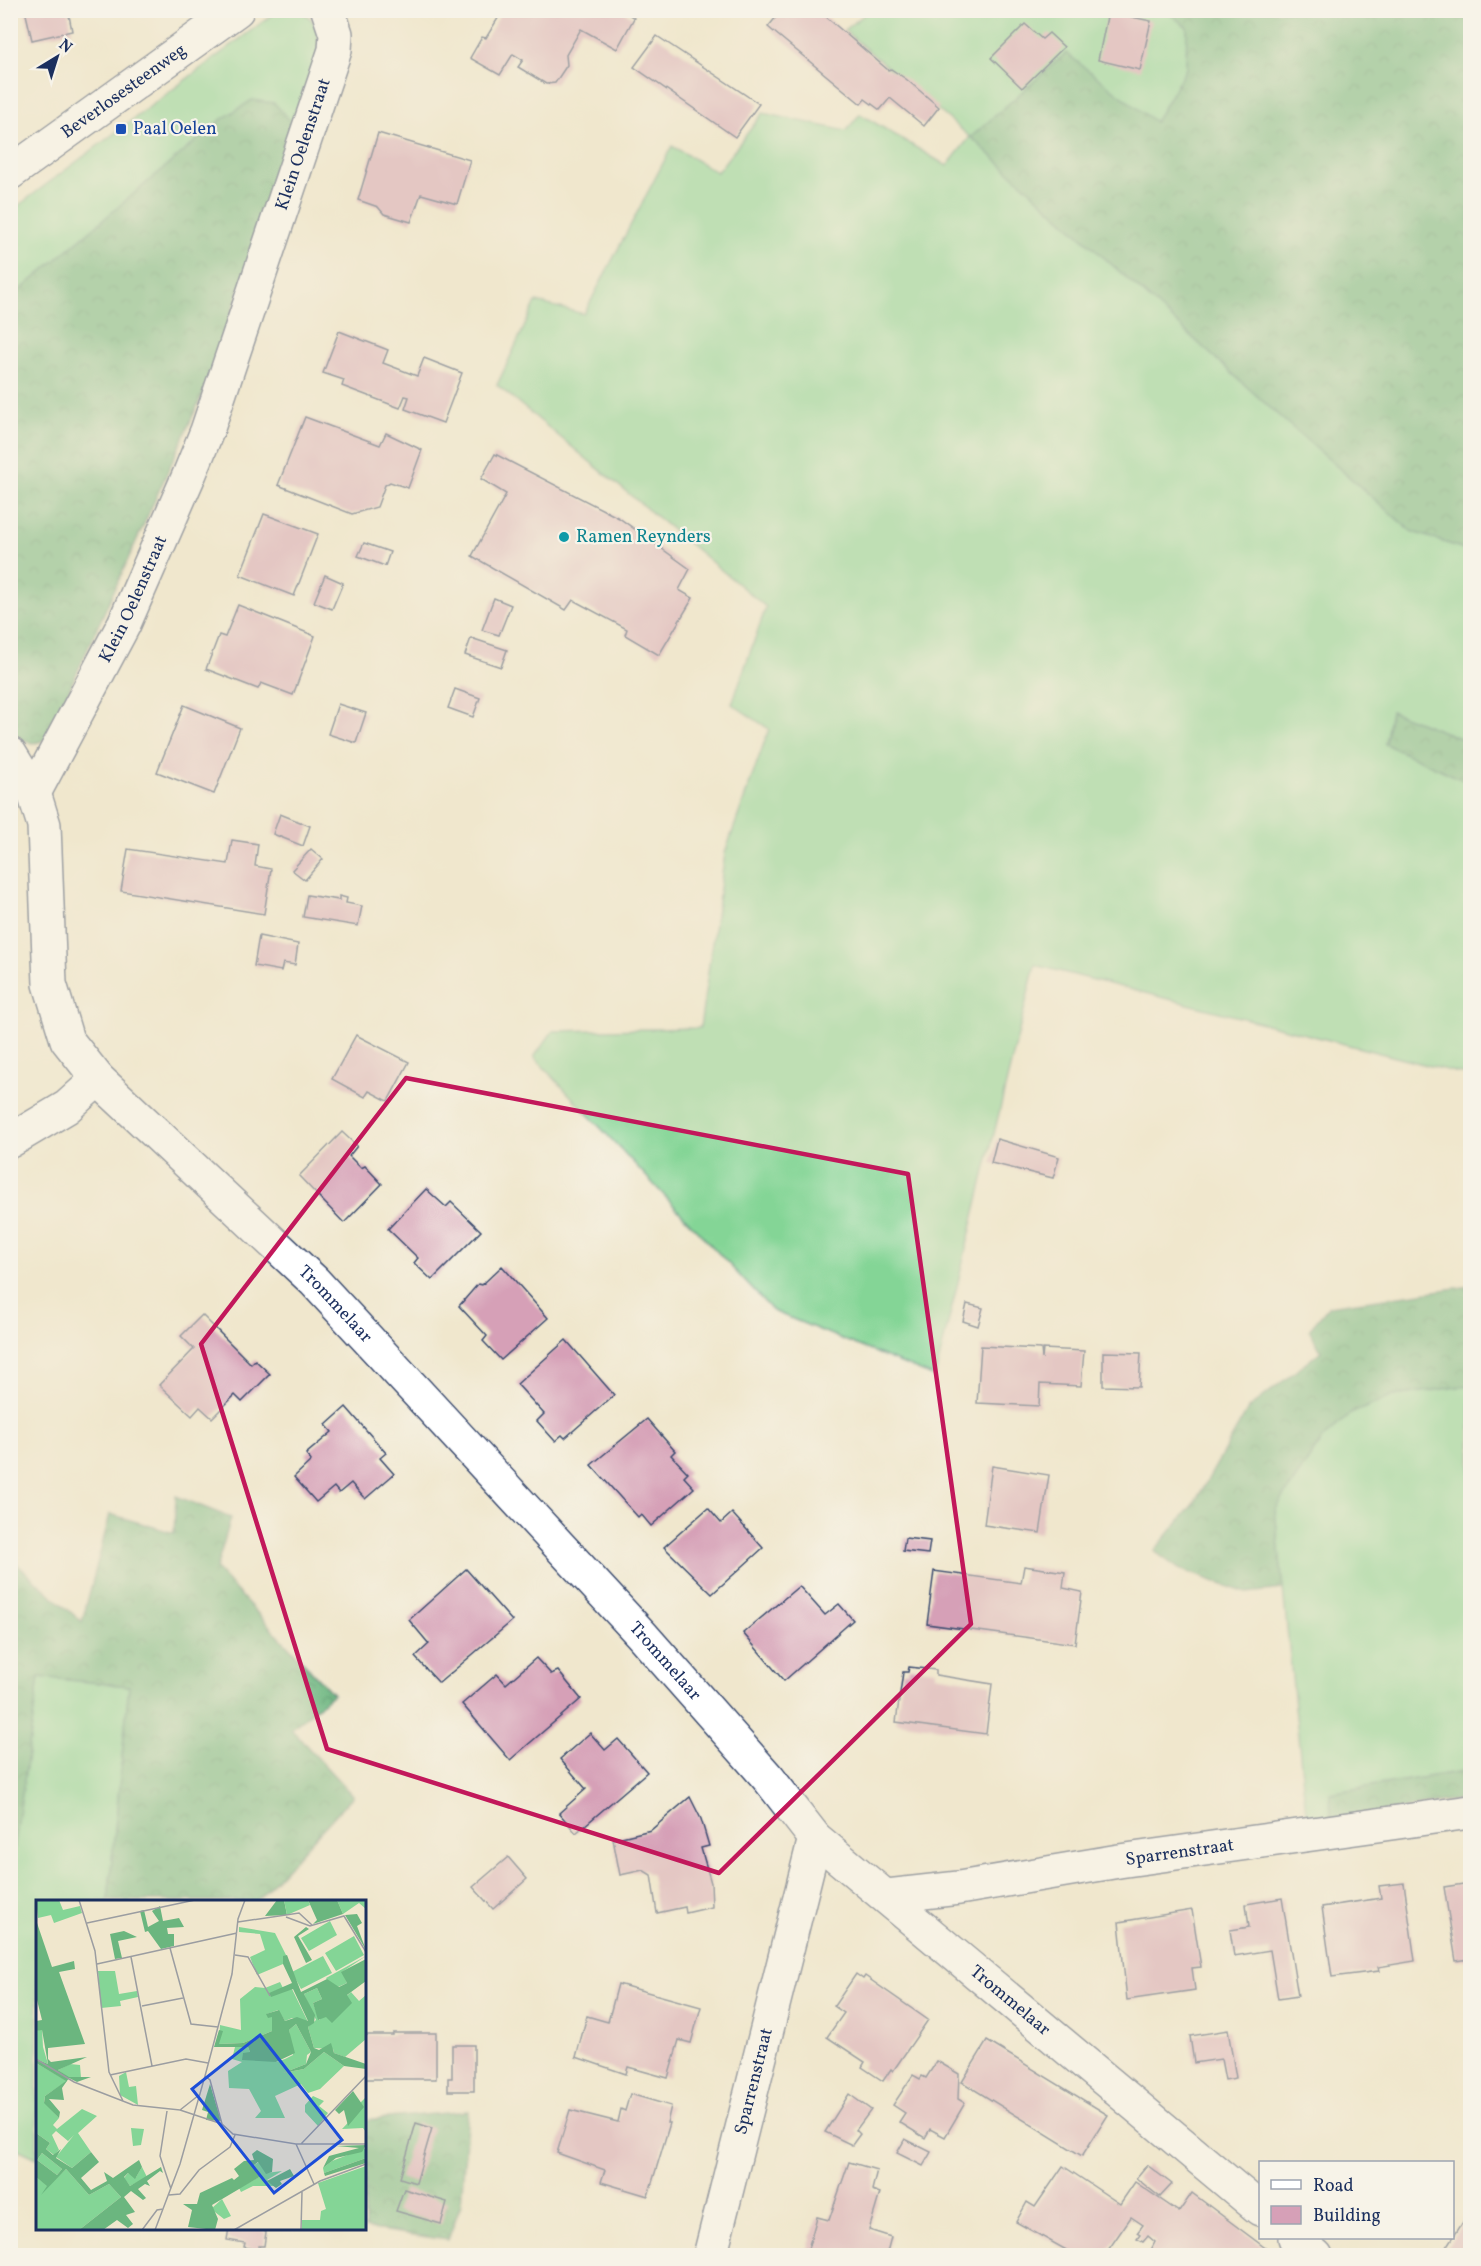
<svg xmlns="http://www.w3.org/2000/svg" width="1481" height="2266" viewBox="0 0 1481 2266" font-family="Vollkorn,serif">
<style>
.grass{fill:#84d596;stroke:#50827a;stroke-width:1.5}
.forest{fill:url(#forest-crowns);stroke:#43726e;stroke-width:1.5}
.building{fill:#d6a0b7}
.lines{fill:none;stroke-linecap:round;stroke-linejoin:round}
.street-casing{stroke:#3b4b6f;stroke-width:36}
.secondary-casing{stroke:#3b4b6f;stroke-width:36}
.street{stroke:#fff;stroke-width:33}
.secondary{stroke:#fff;stroke-width:33}
.marked{fill:none;stroke:#c2185b;stroke-width:4.5;stroke-linejoin:round}
.transit-dot{fill:#1a4fb4;stroke:#f7f3e8;stroke-width:2}
.culture-dot{fill:#0f9aa8;stroke:#f7f3e8;stroke-width:2}
.labels{text-anchor:middle;dominant-baseline:central;stroke-width:4.5;stroke-linejoin:round;paint-order:stroke}
.street-label{font-size:18px;fill:#1b2f5e;stroke:#f7f3e8}
.transit-label{font-size:18px;fill:#164399;stroke:#f7f3e8;text-anchor:start}
.culture-label{font-size:18px;fill:#0d838f;stroke:#f7f3e8;text-anchor:start}
.inset-road{fill:none;stroke:#9b9da1;stroke-width:1.5}
.view{fill:#1d4ed8;fill-opacity:0.15;stroke:#1d4ed8;stroke-width:3}
.inset-edge{fill:none;stroke:#1b2f5e;stroke-width:3}
</style>
<defs>
<pattern id="forest-crowns" width="20" height="18" patternUnits="userSpaceOnUse" patternTransform="scale(1.5)"><rect width="20" height="18" fill="#6bb67f"/><path d="M2 6a3 3 0 1 1 6 0M12 15a3 3 0 1 1 6 0" fill="none" stroke="#57946b"/></pattern>
</defs>
<rect width="100%" height="100%" fill="#f7f3e8"/>
<filter id="ink" filterUnits="userSpaceOnUse"><feTurbulence type="fractalNoise" baseFrequency=".0167" numOctaves="2"/><feDisplacementMap in="SourceGraphic" scale="12" xChannelSelector="R" yChannelSelector="G"/><feConvolveMatrix kernelMatrix="1 2 1 2 8 2 1 2 1" color-interpolation-filters="sRGB"/></filter>
<filter id="wash" filterUnits="userSpaceOnUse"><feTurbulence type="fractalNoise" baseFrequency=".008" numOctaves="4" result="noise"/><feDisplacementMap in="SourceGraphic" scale="24" xChannelSelector="R" yChannelSelector="G"/><feGaussianBlur stdDeviation="1.35" result="paint"/><feColorMatrix in="noise" values="0 0 0 0 0 0 0 0 0 0 0 0 0 0 0 0 0 1.4 0 .05"/><feComposite in="paint" operator="in"/></filter>
<g filter="url(#wash)">
<rect width="100%" height="100%" fill="#f0e7cd"/>
<!-- grass -->
<g class="grass">
<path d="M277 11C285 11 297 8 304 13 338 35 304 97 294 125L222 119 11 298V211Z"/>
<polygon points="869,11 1166,11 1187,27 1186,69 1155,122 971,137 1277,414 1411,531 1470,551 1470,742 1391,711 1385,744 1470,783 1470,1076 1035,965 935,1377 773,1311 534,1057 553,1031 700,1028 725,853 769,729 732,704 766,607 497,385 536,302 584,314 672,146 717,172 763,113 846,131 860,114 947,166 970,137 844,30"/>
<polygon points="1470,1385 1470,1770 1331,1793 1331,1820 1307,1824 1275,1510 1322,1439 1350,1414 1393,1396"/>
<polygon points="39,1677 129,1686 108,1901 38,1902 37,2158 11,2146 10,1871"/>
</g>
<!-- forest -->
<g class="forest">
<polygon points="1452,10 1470,16 1470,551 1411,531 1277,414 971,137 1066,53 1155,122 1186,69 1187,27 1166,11"/>
<path d="M252 100 274 103 294 125 210 378 47 739C30 747 24 742 11 730V298L222 119Z"/>
<polygon points="1391,711 1470,742 1470,783 1385,744"/>
<polygon points="1470,1286 1470,1385 1393,1396 1350,1414 1322,1439 1275,1510 1283,1589 1246,1593 1179,1569 1154,1551 1195,1502 1248,1409 1321,1351 1309,1330 1329,1306"/>
<polygon points="176,1496 231,1518 216,1569 333,1694 291,1729 353,1796 256,1901 108,1901 129,1686 39,1677 11,1871 11,1559 82,1622 110,1514 174,1533"/>
<polygon points="1470,1770 1470,1798 1331,1820 1330,1793"/>
<polygon points="468,2111 461,2204 448,2240 365,2228 364,2120"/>
</g>
<g id="blocks">
<!-- building -->
<g class="building">
<polygon points="25,10 68,10 72,31 32,40"/>
<polygon points="503,10 622,10 634,18 617,49 581,29 566,55 567,65 555,83 546,84 518,67 523,60 513,54 500,75 470,58 482,37 486,38"/>
<polygon points="782,10 818,10 888,70 891,69 906,79 939,107 924,126 890,98 880,110 865,99 861,104 768,27"/>
<polygon points="1108,12 1151,21 1140,70 1098,60"/>
<polygon points="1025,24 1042,39 1049,33 1064,47 1022,88 991,58"/>
<polygon points="657,36 759,104 735,137 634,67"/>
<polygon points="378,133 470,160 457,204 421,194 411,222 384,214 378,207 358,200"/>
<polygon points="339,331 388,350 383,363 417,376 424,358 462,373 443,423 405,409 409,397 405,396 400,408 342,386 344,380 323,373"/>
<polygon points="305,417 380,445 386,433 422,450 408,488 390,482 385,485 377,507 352,514 278,485"/>
<polygon points="495,454 619,518 690,569 679,590 693,598 659,655 625,635 627,629 573,600 566,610 472,556 506,494 481,479"/>
<polygon points="264,514 318,534 294,596 240,575"/>
<polygon points="364,543 390,552 385,566 358,556"/>
<polygon points="325,575 343,583 332,609 314,602"/>
<polygon points="494,598 511,605 499,635 482,630"/>
<polygon points="238,605 315,636 293,695 261,683 258,689 206,669 219,635 225,637"/>
<polygon points="471,638 507,650 501,667 465,655"/>
<polygon points="455,689 480,698 473,717 448,708"/>
<polygon points="338,704 366,713 356,743 328,734"/>
<polygon points="184,705 240,728 214,794 157,772"/>
<polygon points="280,814 310,826 303,846 273,834"/>
<polygon points="232,840 258,844 255,866 271,869 264,914 121,891 128,849 228,864"/>
<polygon points="311,849 323,859 305,880 292,870"/>
<polygon points="307,895 339,900 339,896 347,898 346,903 362,906 358,926 303,917"/>
<polygon points="259,936 298,944 295,965 283,963 281,971 254,966"/>
<polygon points="356,1035 409,1062 388,1101 369,1091 365,1097 332,1079"/>
<polygon points="342,1132 357,1146 349,1156 361,1168 365,1166 382,1184 344,1223 299,1176"/>
<polygon points="997,1139 1059,1157 1053,1178 991,1163"/>
<polygon points="426,1189 446,1207 451,1202 481,1231 432,1280 414,1263 418,1258 388,1229"/>
<polygon points="502,1266 548,1318 501,1360 483,1341 487,1336 459,1306 478,1284 482,1285"/>
<polygon points="967,1304 983,1308 978,1326 963,1321"/>
<polygon points="202,1315 251,1364 255,1360 270,1374 242,1402 235,1395 212,1418 200,1407 192,1416 159,1385 194,1349 181,1336"/>
<polygon points="566,1340 614,1395 565,1438 562,1435 555,1441 537,1421 544,1414 517,1384"/>
<polygon points="981,1346 1041,1349 1042,1359 1043,1349 1084,1351 1081,1386 1040,1384 1039,1406 977,1403"/>
<polygon points="1103,1352 1141,1353 1139,1387 1103,1386"/>
<polygon points="346,1407 386,1453 380,1458 394,1474 365,1499 351,1483 339,1493 334,1487 316,1502 294,1477 311,1461 306,1454 332,1432 326,1425"/>
<polygon points="647,1419 675,1451 671,1455 688,1473 684,1477 694,1488 651,1526 641,1514 638,1517 591,1465"/>
<polygon points="992,1466 1049,1475 1040,1533 984,1525"/>
<polygon points="708,1508 721,1523 732,1513 763,1548 712,1594 664,1547"/>
<polygon points="905,1538 930,1541 928,1554 903,1551"/>
<polygon points="1024,1566 1065,1572 1063,1588 1082,1592 1075,1644 927,1624 934,1571 1021,1583"/>
<polygon points="466,1569 512,1621 439,1683 415,1657 429,1644 409,1620"/>
<polygon points="799,1586 825,1615 839,1604 853,1620 784,1681 743,1633"/>
<polygon points="536,1658 551,1674 558,1671 581,1699 510,1760 462,1704 497,1674 506,1684"/>
<polygon points="909,1667 936,1670 936,1675 992,1684 986,1734 896,1722 903,1672 908,1672"/>
<polygon points="590,1733 605,1750 618,1739 647,1772 576,1833 559,1813 586,1789 560,1759"/>
<polygon points="690,1797 701,1819 709,1846 701,1848 711,1883 712,1907 686,1913 685,1907 657,1913 651,1875 643,1870 620,1875 613,1839 651,1830"/>
<polygon points="508,1857 527,1879 493,1909 473,1887"/>
<polygon points="1404,1883 1415,1961 1378,1967 1379,1971 1332,1977 1322,1907 1381,1898 1379,1886"/>
<polygon points="1470,1883 1470,1959 1456,1961 1444,1887"/>
<polygon points="1282,1898 1298,1996 1278,1999 1270,1950 1234,1956 1230,1930 1249,1927 1246,1904"/>
<polygon points="1192,1910 1201,1967 1192,1968 1195,1990 1127,2000 1119,1922"/>
<polygon points="856,1974 863,1979 865,1976 928,2020 893,2071 891,2069 883,2081 862,2067 865,2062 827,2037 844,2013 834,2006"/>
<polygon points="618,1984 701,2007 691,2043 679,2040 668,2078 628,2067 626,2074 576,2057 587,2016 608,2022"/>
<polygon points="1228,2030 1236,2078 1225,2080 1221,2059 1194,2063 1190,2036"/>
<polygon points="393,2033 436,2033 436,2079 364,2079 364,2035 393,2035"/>
<polygon points="987,2041 1108,2115 1082,2156 962,2082"/>
<polygon points="452,2045 474,2045 474,2091 448,2091 448,2078 452,2078"/>
<polygon points="937,2061 959,2074 958,2099 965,2103 945,2137 930,2129 925,2138 899,2122 905,2113 893,2105 913,2075 920,2079 922,2076 926,2078"/>
<polygon points="630,2094 671,2106 667,2123 670,2123 648,2196 601,2182 605,2170 557,2153 570,2110 618,2122 621,2109 625,2111"/>
<polygon points="849,2094 871,2110 856,2130 860,2134 852,2145 825,2132"/>
<polygon points="416,2123 432,2128 416,2183 400,2178"/>
<polygon points="905,2139 931,2152 923,2166 897,2153"/>
<polygon points="849,2162 877,2170 872,2190 880,2193 869,2230 891,2237 886,2256 806,2256 817,2217 829,2220"/>
<polygon points="1147,2165 1172,2184 1160,2197 1136,2178"/>
<polygon points="1063,2166 1120,2204 1135,2182 1179,2212 1192,2193 1276,2256 1148,2256 1155,2242 1148,2236 1143,2242 1137,2239 1140,2235 1137,2233 1143,2225 1131,2217 1104,2256 1077,2256 1016,2222 1027,2202 1035,2207"/>
<polygon points="404,2189 447,2202 441,2224 396,2211"/>
<polygon points="1470,2211 1470,2256 1459,2256 1447,2247"/>
<polygon points="229,2228 263,2228 266,2232 264,2246 259,2246 259,2250 244,2247 245,2243 227,2240"/>
</g>
</g>
</g>
<g filter="url(#ink)">
<use href="#blocks" fill-opacity="0" stroke="#3b4b6f" stroke-width="1.5"/>
<g class="lines">
<!-- street casing -->
<g class="street-casing">
<g id="street">
<path id="s1" d="M10 754 34 793 44 825 50 984 67 1040 98 1079 314 1281 641 1634 769 1779 815 1838 1260 2209"/>
<path id="s2" d="M34 793 124 624 190 473 207 431 335 50 336 34 328 10"/>
<polyline points="10,1141 67,1107 98,1079"/>
<path id="s3" d="M887 1896 959 1888 1119 1861 1470 1812"/>
<polyline points="1295,2238 1316,2256"/>
<path id="s4" d="M710 2256 815 1838"/>
</g>
</g>
<!-- secondary casing -->
<g class="secondary-casing">
<g id="secondary">
<path id="s5" d="M10 173 237 10"/>
</g>
</g>
<!-- street -->
<use href="#street" class="street"/>
<!-- secondary -->
<use href="#secondary" class="secondary"/>
</g>
</g>
<!-- marked area -->
<path d="M0 0H1481V2266H0ZM406 1078 908 1174 971 1624 719 1873 327 1749 201 1344Z" fill="#f0e7cd" fill-opacity=".55" fill-rule="evenodd"/>
<path class="marked" d="M406 1078 908 1174 971 1624 719 1873 327 1749 201 1344Z"/>
<!-- markers -->
<rect class="transit-dot" x="115" y="123" width="12" height="12" rx="3"/>
<circle class="culture-dot" cx="564" cy="537" r="6"/>
<g class="labels">
<!-- street labels -->
<g class="street-label">
<text stroke="none"><textPath href="#s5" startOffset="140">Beverlosesteenweg</textPath></text>
<text stroke="none"><textPath href="#s2" startOffset="704">Klein Oelenstraat</textPath></text>
<text stroke="none"><textPath href="#s2" startOffset="218">Klein Oelenstraat</textPath></text>
<text stroke="none"><textPath href="#s1" startOffset="674">Trommelaar</textPath></text>
<text stroke="none"><textPath href="#s1" startOffset="1160">Trommelaar</textPath></text>
<text stroke="none"><textPath href="#s3" startOffset="296">Sparrenstraat</textPath></text>
<text stroke="none"><textPath href="#s1" startOffset="1646">Trommelaar</textPath></text>
<text stroke="none"><textPath href="#s4" startOffset="180">Sparrenstraat</textPath></text>
</g>
<!-- transit labels -->
<g class="transit-label">
<text x="133" y="129">Paal Oelen</text>
</g>
<!-- culture labels -->
<g class="culture-label">
<text x="576" y="537">Ramen Reynders</text>
</g>
</g>
<!-- overview -->
<g transform="translate(36 1900)">
<rect width="330" height="330" fill="#f0e7cd"/>
<path d="M0 0H23L27 10 44 6 46 13 18 23 15 15 2 18ZM301 0H330V9L323 3 307 14ZM294 21 301 35 273 51 265 38ZM203 27 239 33 250 55 247 64 221 75 214 57 229 50 224 34 203 32ZM318 36 328 55 300 71 289 53ZM287 56 296 73 265 89 256 72ZM330 56 306 72 311 83 302 87 294 84 290 78ZM62 71H79L83 94 101 91 102 97 84 101 85 106 65 108ZM244 82 247 88 234 93 256 89 272 122 256 118 249 121 242 110 231 114 236 116V131L207 143 183 144 184 125 205 130 204 99 219 87 229 88ZM281 88 286 99 277 103 283 120 315 92 323 101 330 95V139L309 157 298 153 297 149 278 148 272 127 280 120 268 94ZM260 124 275 152 271 155 270 164 247 173 268 169 288 152 308 166 284 189 272 193 265 184 239 196 249 218H219L225 211 213 189 193 188 192 171 206 162 196 159 199 147H212L214 152 240 162 249 159 257 155 253 130ZM6 129 7 147 12 164 0 159V131ZM0 163 31 181 9 196 8 202 23 218 17 225 21 229 46 209 61 216 42 233 55 252 36 268 20 257 38 235 32 241 20 231 16 235 23 250 18 255 10 249 14 243 0 233ZM34 164 44 165 45 178H33L22 170ZM90 172 93 187 100 186 102 205 84 195 83 176ZM277 196 288 201 283 206 292 213 282 226 269 212V205ZM330 197V232L327 228 306 229 327 207 324 203ZM95 228 108 229 105 245 97 246ZM330 248V258L288 273 287 268 296 261ZM6 253 26 269 21 275 1 260ZM223 262 230 273 246 271 231 280 239 286H217L205 292 203 288 225 276 218 265ZM330 266V330H266V320H284L285 311 290 309 282 283ZM106 267 111 277 94 286 88 278 92 273 100 277ZM30 269 53 295 73 284 85 297 43 330H0V277L12 286ZM186 299 195 316 188 319 175 309Z" fill="#84d596"/>
<path d="M241 0H248L251 15 229 16ZM272 0H301L307 14 277 24 281 20ZM124 6 127 21 143 18 148 27 131 28 132 34H138V46L125 49 112 31 109 32 104 11 108 10 112 27 123 21 116 11ZM321 14 326 23 321 26 330 50 309 15ZM0 20 16 67 38 61 39 69 23 72 49 144 12 148V159L15 162 51 157 22 170 33 177H55L41 182 33 178 26 188 28 200 13 199 24 212 23 218 8 203 9 196 30 181 0 163V159L12 164 6 130 0 131V121L6 120 0 96ZM270 27 273 29 262 36 276 60 270 63 258 37ZM88 31 101 37 82 41 86 58 79 59 74 34ZM251 55 265 92 291 79 303 87 311 83 305 72 330 59V81L311 95 316 103 296 123 290 117 282 120 277 103 286 99 281 88 268 94 279 115 278 123 272 127 278 148 283 150 295 143 298 153 330 164V169L308 166 288 152 268 169 247 173 270 164 275 152 260 124 253 130 259 153 240 162 206 160 207 153 214 152 212 147H178L183 130 187 131 183 144 207 143 236 131V117L232 118 230 114 243 110 249 121 261 117 272 121 257 89 235 97 233 93 256 83 247 64V56ZM174 184 185 221 170 220 172 212 166 210ZM317 191 328 207 312 226 308 210 303 214 299 210ZM0 233 14 243 10 249 17 255 25 249 20 258 36 268 55 252 63 262 45 278 55 290 71 281 68 272 77 278 103 260 106 267 99 279 92 273 88 277 94 286 125 267 127 273 124 271 111 281 114 286 109 284 102 289 110 298 107 300 95 291 88 297 99 312 90 315 97 324 92 328 81 320 67 330H43L85 297 73 284 53 295 30 269 5 295 11 286 0 277ZM6 253 26 269 21 275 1 260ZM330 245 326 252 300 258 287 268 293 256 323 248 300 246ZM221 250 237 259 236 272 230 274 222 262 218 265 225 276 176 305 182 319 179 330 152 327 156 310 147 304H161L164 293 196 278 198 280 203 276 198 269 208 261 218 260 216 254ZM330 258V263L289 276 288 273ZM254 269 258 276 244 281 246 284 240 288 231 281Z" fill="#6bb67f" fill-rule="evenodd"/>
<path d="M248 0H272L274 5 251 15Z" fill="#84d596"/>
<path class="inset-road" d="M43 0 59 51 73 172 87 201M250 17 274 26 308 16 330 52M202 22 263 13 276 25M51 23 159 0M134 48 155 124 182 127M199 55 212 57 234 96M95 57 116 166M61 64 201 33M106 106 147 98M0 159 38 182 97 205 144 210 163 195M74 175 150 159 172 163M169 176 174 180 186 224 197 234 260 244H330M144 210 186 224M131 211 124 256 135 289M260 244 278 284M265 244 330 176M133 295 144 294 163 270 194 247 199 235M106 330 121 310 127 309M119 330 144 264 169 176 196 74 202 19 209 0M198 330 284 281 330 264M265 330 266 292"/>
<path class="view" d="M224 135 306 240 238 293 156 189Z"/>
<rect width="330" height="330" class="inset-edge"/>
</g>
<!-- margin -->
<rect width="1481" height="2266" fill="none" stroke="#f7f3e8" stroke-width="36"/>
<!-- legend -->
<rect x="1259" y="2161" width="195" height="78" fill="#f7f3e8" stroke="#9fa5b1" stroke-width="1.5"/>
<rect x="1271" y="2180" width="30" height="9" fill="#ffffff" stroke="#9fa5b1" stroke-width="1.5"/>
<text x="1313" y="2191" font-size="18" fill="#1b2f5e">Road</text>
<rect x="1271" y="2206" width="30" height="18" fill="#d6a0b7" stroke="#9fa5b1" stroke-width="1.5"/>
<text x="1313" y="2221" font-size="18" fill="#1b2f5e">Building</text>
<!-- north arrow -->
<g transform="translate(57 57) rotate(38)" stroke="#f7f3e8" stroke-width="4.5" paint-order="stroke">
<path d="M0-4.5L10 22L0 15L-10 22Z" fill="#1b2f5e"/>
<text y="-9" font-size="16" font-weight="bold" text-anchor="middle" fill="#1b2f5e">N</text>
</g>
</svg>
